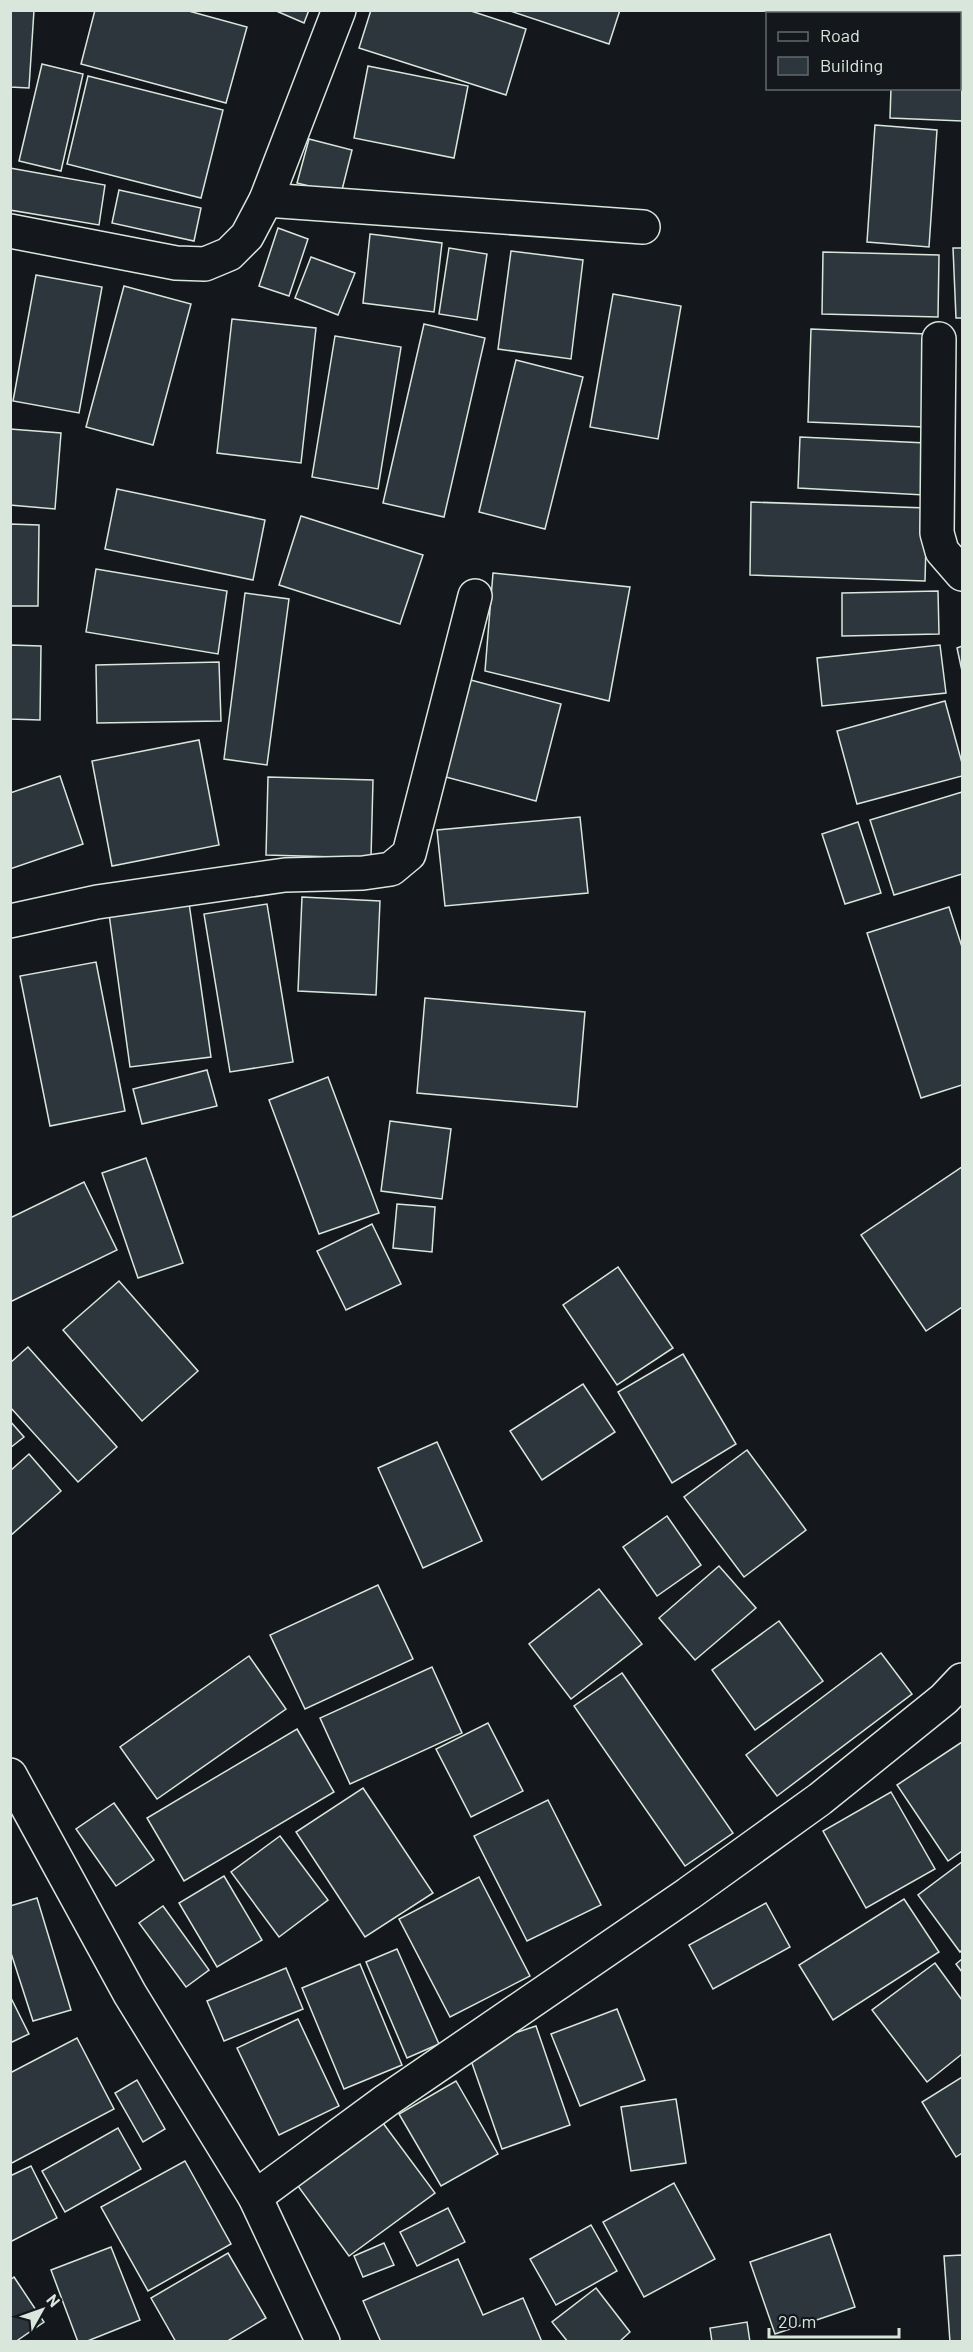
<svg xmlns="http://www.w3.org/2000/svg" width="973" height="2352" viewBox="0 0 973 2352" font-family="Barlow,sans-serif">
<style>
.building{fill:#2c363c;stroke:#d8e6dc;stroke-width:1.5}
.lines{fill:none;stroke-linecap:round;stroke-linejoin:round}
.street-casing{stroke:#d8e6dc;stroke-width:36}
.street{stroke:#14181c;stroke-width:33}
</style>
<rect width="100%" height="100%" fill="#14181c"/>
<!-- building -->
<g class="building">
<polygon points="10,10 34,10 29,88 10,87"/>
<polygon points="95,10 185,10 247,27 226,103 81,64"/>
<polygon points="274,10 309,10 304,23"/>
<polygon points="371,10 468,10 526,29 506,95 359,48"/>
<polygon points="507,10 620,10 609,44"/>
<polygon points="960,31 962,31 962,121 890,118 891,88 960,88"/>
<polygon points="42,64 83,74 61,171 19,161"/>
<polygon points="368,66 468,86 454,158 354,138"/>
<polygon points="88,76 223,110 201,198 67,164"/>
<polygon points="875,125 937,130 929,247 867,242"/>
<polygon points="309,139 352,150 341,194 297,183"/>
<polygon points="10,168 105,185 99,225 10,210"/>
<polygon points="119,190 201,208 194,241 112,223"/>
<polygon points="278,228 308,239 289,296 259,286"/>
<polygon points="370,234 442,243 434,312 363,303"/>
<polygon points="449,248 487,254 477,320 439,314"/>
<polygon points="953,248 962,248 962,318 956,318"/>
<polygon points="511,251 583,260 571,359 498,349"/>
<polygon points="823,252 939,255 938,317 822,314"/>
<polygon points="311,257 355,273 338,315 295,298"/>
<polygon points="36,275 102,287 79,413 13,401"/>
<polygon points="124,286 191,304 153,445 86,427"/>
<polygon points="613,294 681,306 658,439 590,427"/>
<polygon points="232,319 316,328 301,463 217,453"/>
<polygon points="424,324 485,338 444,517 383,503"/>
<polygon points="811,329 927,334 924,427 808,422"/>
<polygon points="335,336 401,347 378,489 312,477"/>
<polygon points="516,360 583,377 545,529 479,512"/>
<polygon points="10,429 61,433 55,509 10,505"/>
<polygon points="800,437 926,443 924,495 798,488"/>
<polygon points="117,489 265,520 253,580 105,549"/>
<polygon points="751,502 927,508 925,581 750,575"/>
<polygon points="301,516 423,555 400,624 279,585"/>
<polygon points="10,524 39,525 38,606 10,606"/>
<polygon points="96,569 227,591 218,654 86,632"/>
<polygon points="493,573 630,587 609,701 485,671"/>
<polygon points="938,591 939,634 842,636 842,593"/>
<polygon points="245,593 289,599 267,765 224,759"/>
<polygon points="10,645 41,646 40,720 10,719"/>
<polygon points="940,645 946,693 822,706 817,658"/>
<polygon points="962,646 962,671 957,648"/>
<polygon points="219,662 221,721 97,723 96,665"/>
<polygon points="467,679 561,704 536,801 442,776"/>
<polygon points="945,701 962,763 962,776 857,804 837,731"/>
<polygon points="199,740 219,845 112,866 92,761"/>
<polygon points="60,776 83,844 10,869 10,793"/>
<polygon points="268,777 373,780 371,858 266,855"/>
<polygon points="962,792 962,874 894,895 870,820"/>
<polygon points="580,817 588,893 445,906 437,830"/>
<polygon points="858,822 881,893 845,904 822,834"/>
<polygon points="302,897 380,901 376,995 298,991"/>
<polygon points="189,903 211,1057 130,1067 109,914"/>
<polygon points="267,904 293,1062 230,1072 204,914"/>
<polygon points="949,907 962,947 962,1085 921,1098 867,933"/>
<polygon points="96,962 125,1111 50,1126 20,976"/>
<polygon points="425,998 585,1012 577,1107 417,1093"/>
<polygon points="207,1070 217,1106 142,1124 133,1089"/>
<polygon points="328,1077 379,1213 319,1234 269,1100"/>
<polygon points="390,1121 451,1129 442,1199 381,1191"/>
<polygon points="146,1158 183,1263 138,1278 102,1173"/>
<polygon points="962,1167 962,1307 926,1331 861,1235"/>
<polygon points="84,1182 117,1250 10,1302 10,1218"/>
<polygon points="397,1204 435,1207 432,1252 393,1248"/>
<polygon points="372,1224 401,1284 346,1310 317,1251"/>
<polygon points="618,1267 673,1348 617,1385 563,1305"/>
<polygon points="119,1281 198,1371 142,1421 63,1330"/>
<polygon points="28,1347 117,1447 78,1482 10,1407 10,1363"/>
<polygon points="683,1354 736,1444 672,1483 618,1392"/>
<polygon points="583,1384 615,1432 542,1480 510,1431"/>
<polygon points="10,1421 24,1437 10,1448"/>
<polygon points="437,1442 482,1541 423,1568 378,1468"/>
<polygon points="747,1450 806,1530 744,1577 684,1497"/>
<polygon points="29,1454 61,1491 10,1536 10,1471"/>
<polygon points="667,1516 701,1565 657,1596 623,1547"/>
<polygon points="719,1566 756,1608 695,1660 659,1618"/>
<polygon points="378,1585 413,1659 305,1709 270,1635"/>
<polygon points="599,1589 642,1644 571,1699 529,1644"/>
<polygon points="779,1621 823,1681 755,1730 712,1670"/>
<polygon points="881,1653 912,1694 777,1796 746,1755"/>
<polygon points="249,1656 286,1709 157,1799 120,1747"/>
<polygon points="432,1667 462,1733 350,1784 320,1718"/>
<polygon points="622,1673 733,1833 685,1866 574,1706"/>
<polygon points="488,1723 523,1791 471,1817 436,1749"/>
<polygon points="297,1729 334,1792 184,1881 147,1818"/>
<polygon points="962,1742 962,1851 948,1861 897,1785"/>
<polygon points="363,1788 433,1893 365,1937 296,1832"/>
<polygon points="891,1792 935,1869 866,1908 823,1831"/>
<polygon points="548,1800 601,1905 527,1941 474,1836"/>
<polygon points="114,1803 154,1860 116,1886 76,1829"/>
<polygon points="280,1836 328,1900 279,1937 231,1872"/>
<polygon points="962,1862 962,1950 960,1952 918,1895"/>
<polygon points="224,1876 262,1940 217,1967 179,1903"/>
<polygon points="479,1877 530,1976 450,2017 399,1919"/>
<polygon points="37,1898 71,2010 33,2021 10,1950 10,1906"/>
<polygon points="904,1899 939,1952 833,2020 799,1965"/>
<polygon points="766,1903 790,1947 713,1989 689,1945"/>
<polygon points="163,1906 209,1970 186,1987 139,1923"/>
<polygon points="397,1949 439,2044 407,2058 366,1962"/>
<polygon points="962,1959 962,1972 956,1964"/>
<polygon points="935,1963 962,2000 962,2054 927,2082 872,2010"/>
<polygon points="360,1964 402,2065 344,2089 302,1988"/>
<polygon points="286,1968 303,2009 224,2041 207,2001"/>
<polygon points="10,1996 29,2034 10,2043"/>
<polygon points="617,2009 645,2080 580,2106 551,2034"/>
<polygon points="298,2019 339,2106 279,2135 237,2048"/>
<polygon points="536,2026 570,2125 502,2149 467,2049"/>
<polygon points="77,2038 114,2109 10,2164 10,2073"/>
<polygon points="962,2077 962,2153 956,2157 922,2102"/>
<polygon points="137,2080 165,2129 143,2142 115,2093"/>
<polygon points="456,2081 498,2154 441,2186 399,2114"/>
<polygon points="676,2099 686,2163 631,2171 621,2107"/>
<polygon points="380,2119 435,2193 349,2256 295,2182"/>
<polygon points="118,2128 141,2169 65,2212 42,2171"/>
<polygon points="185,2161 231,2244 148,2291 101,2207"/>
<polygon points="31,2166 57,2218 10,2242 10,2176"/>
<polygon points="674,2183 715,2259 644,2297 603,2222"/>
<polygon points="448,2208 465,2242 417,2266 400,2232"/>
<polygon points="591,2225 617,2271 556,2305 530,2259"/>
<polygon points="830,2234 855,2307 775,2334 750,2262"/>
<polygon points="384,2243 394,2265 363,2277 354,2256"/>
<polygon points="111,2247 140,2320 85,2342 78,2342 51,2270"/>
<polygon points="228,2253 266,2318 226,2342 176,2342 151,2298"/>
<polygon points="962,2255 962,2342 950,2342 944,2256"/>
<polygon points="458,2259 483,2315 523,2298 542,2342 381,2342 363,2301"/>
<polygon points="14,2277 44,2322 15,2342 10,2342 10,2280"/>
<polygon points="596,2288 630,2332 619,2342 568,2342 552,2322"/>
<polygon points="747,2322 750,2342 712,2342 710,2328"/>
</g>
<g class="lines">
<!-- street casing -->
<g class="street-casing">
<g id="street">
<polyline points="266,200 643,227"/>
<polyline points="10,231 176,263 205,264 229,254 247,236 266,200 339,10"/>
<polyline points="939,339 937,533 942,551 962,574"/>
<polyline points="10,921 97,902 285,875 363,873 391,869 409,854 475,596"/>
<polyline points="10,1775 130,1994 255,2197 323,2342"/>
<polyline points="255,2197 387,2100 688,1894 820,1799 944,1699 962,1680"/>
</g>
</g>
<!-- street -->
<use href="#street" class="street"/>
</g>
<!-- border -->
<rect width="973" height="2352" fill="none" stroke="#d8e6dc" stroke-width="24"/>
<!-- legend -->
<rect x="766" y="12" width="195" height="78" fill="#14181c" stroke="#626a69" stroke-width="1.5"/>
<rect x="778" y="32" width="30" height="9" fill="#14181c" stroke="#626a69" stroke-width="1.5"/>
<text x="820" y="42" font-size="18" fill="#d8e6dc">Road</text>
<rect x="778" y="57" width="30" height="18" fill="#2c363c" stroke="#626a69" stroke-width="1.5"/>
<text x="820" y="72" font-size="18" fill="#d8e6dc">Building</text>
<!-- north arrow -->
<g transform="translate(42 2310) rotate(50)" stroke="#14181c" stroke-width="4.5" paint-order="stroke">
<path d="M0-4.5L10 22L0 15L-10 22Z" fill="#d8e6dc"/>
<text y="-9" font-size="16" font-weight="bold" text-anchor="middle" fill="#d8e6dc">N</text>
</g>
<!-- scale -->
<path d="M769 2328v9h130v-9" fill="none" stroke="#d8e6dc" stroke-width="3"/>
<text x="778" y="2328" font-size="18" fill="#d8e6dc" stroke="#14181c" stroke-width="4.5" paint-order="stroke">20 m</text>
</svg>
